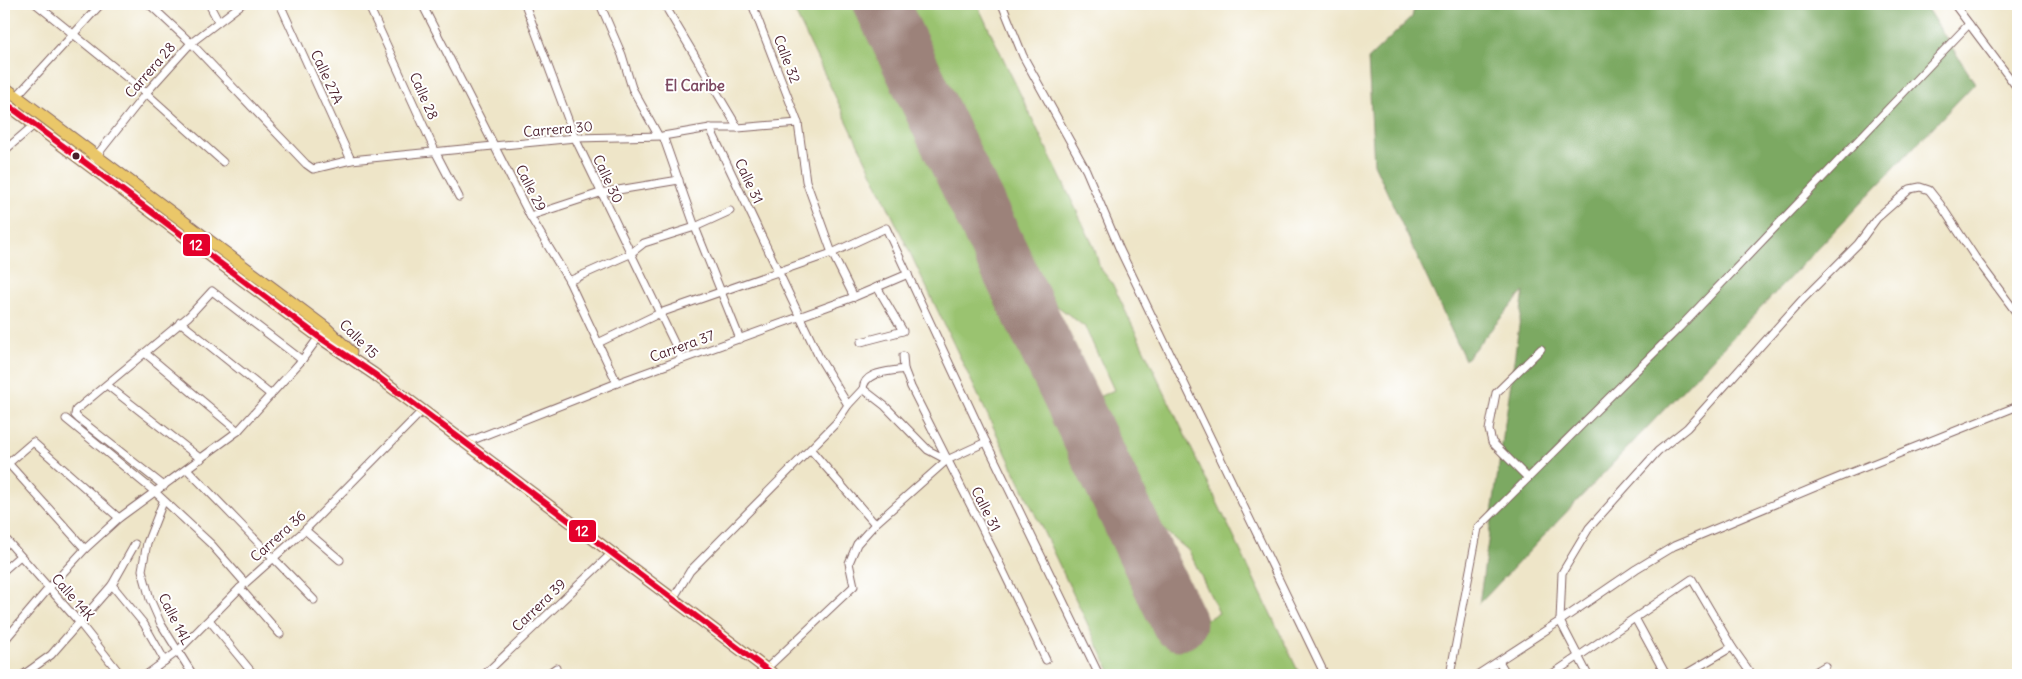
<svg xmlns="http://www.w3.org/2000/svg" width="2022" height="679" viewBox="0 0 2022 679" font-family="Delius,sans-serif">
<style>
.green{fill:#9ac36f;stroke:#72714d}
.forest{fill:#7ba962;stroke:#626446}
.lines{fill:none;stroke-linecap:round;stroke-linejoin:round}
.runway{stroke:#9c827a;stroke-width:55}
.minor-casing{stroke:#836462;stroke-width:9}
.trunk-casing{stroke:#836462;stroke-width:13}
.minor{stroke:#fff;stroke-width:7}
.trunk{stroke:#eac769;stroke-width:11}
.bus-1-casing{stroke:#fff;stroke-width:10}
.bus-1{stroke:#e4002b;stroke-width:6}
.bus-dot{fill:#4a1f2b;stroke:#fff;stroke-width:2}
.labels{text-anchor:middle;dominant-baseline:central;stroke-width:4;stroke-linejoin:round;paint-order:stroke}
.street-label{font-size:14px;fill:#4a1f2b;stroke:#fff}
.neighbourhood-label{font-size:15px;font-weight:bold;fill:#7d4961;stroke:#fff}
.line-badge{stroke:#fff;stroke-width:2}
.badge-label{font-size:14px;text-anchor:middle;font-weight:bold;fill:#fff}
</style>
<rect width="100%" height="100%" fill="#fff"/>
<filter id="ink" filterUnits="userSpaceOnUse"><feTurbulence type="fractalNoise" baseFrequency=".02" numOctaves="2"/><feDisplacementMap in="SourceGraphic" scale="10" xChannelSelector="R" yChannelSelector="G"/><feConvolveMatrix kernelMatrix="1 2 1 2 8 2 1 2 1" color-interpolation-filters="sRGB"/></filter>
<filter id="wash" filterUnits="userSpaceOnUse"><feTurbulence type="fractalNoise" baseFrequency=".0096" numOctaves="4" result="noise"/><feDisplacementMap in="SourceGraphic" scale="20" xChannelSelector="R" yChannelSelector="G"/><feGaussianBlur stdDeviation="1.12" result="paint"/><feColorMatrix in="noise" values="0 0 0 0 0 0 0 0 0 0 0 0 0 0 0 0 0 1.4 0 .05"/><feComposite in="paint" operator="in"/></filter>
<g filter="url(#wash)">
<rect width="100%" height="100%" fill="#eee5c8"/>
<!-- green -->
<polygon class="green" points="791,4 859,4 1165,640 1219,613 1189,551 1147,516 1094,399 1114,390 1085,327 1040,293 900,4 977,4 1094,247 1100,268 1112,283 1300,675 1112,675"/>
<!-- forest -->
<polygon class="forest" points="1415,4 1924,4 1975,83 1479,604 1524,291 1465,360 1374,164 1368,59 1412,17"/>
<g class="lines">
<!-- runway -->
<polyline class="runway" points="881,4 1179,623"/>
</g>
</g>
<g filter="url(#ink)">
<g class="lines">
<!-- minor casing -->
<g class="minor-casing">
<g id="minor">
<polyline points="36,4 146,93 223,162"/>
<polyline points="149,4 191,43 306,164 313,169 351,160 575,138 663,136 710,128 738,128 798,123"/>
<polyline points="209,4 218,21"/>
<polyline points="280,4 351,160"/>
<polyline points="368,4 436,153 459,197"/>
<polyline points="422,4 530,216 569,281 617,383"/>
<polyline points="525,4 575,138 682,359"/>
<polyline points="600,4 622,55 632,88 658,135"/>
<polyline points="664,4 738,128"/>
<polyline points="752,4 798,123 806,181 832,253 854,297"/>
<polyline points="1002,4 1023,56 1086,170 1120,250 1325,675"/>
<polyline points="1954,4 2018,89"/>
<polyline points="15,98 101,4"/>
<polyline points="710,128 819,357 848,405"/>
<polyline points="663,136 695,227 740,339"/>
<polyline points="4,151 34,125"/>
<polyline points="94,159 146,93 191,43 242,4"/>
<polyline points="530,216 600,193 679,180"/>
<polyline points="569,281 630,254 644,243 695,227 730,211"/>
<polyline points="180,322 271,395"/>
<polyline points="861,342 903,331 877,287"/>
<polyline points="598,343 660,313 832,253 886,228 986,442 1099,675"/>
<polyline points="145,353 238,431"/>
<polyline points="903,356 904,369 911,387 995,554 1046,660"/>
<polyline points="107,385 201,459"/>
<polyline points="863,389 885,406 928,450 947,460"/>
<path d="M863 389C864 371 890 372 904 369"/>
<polyline points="66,419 155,492 211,544 245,583"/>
<polyline points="465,443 617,383 854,297 908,274"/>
<polyline points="811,450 875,524"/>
<polyline points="8,463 85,549"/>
<polyline points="4,467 33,442 119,518"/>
<polyline points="187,469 314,600"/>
<polyline points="1528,478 1492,442 1489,430 1496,393 1541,349"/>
<polyline points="164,486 79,419 75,415 76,410 189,316 212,291 302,360"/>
<polyline points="163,502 147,543 142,570 150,599 161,624 193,675"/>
<polyline points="305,530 340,560"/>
<polyline points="4,537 79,622 121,675"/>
<polyline points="4,570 20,556"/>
<polyline points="112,585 144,624 165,661"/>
<polyline points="240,588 280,634"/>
<polyline points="673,599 690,571 836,423 848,405 863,389"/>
<polyline points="1635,618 1666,675"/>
<polyline points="210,621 254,675"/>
<polyline points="4,641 49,588 85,549 119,518 238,431 302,360 321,334"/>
<polyline points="1499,661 1507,675"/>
<polyline points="766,669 854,586 849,563 857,544 875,524 947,460 986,442"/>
<polyline points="490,670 496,675"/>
<polyline points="23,675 51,655 112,585 135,544"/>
<polyline points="146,675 177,652 240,588 305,530 422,411"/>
<polyline points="484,675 612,553"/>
<polyline points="546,675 556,668"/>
<polyline points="1450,675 1478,528 1680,327 1969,24"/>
<polyline points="1477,675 1560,621 1636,569 1674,546 1825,483 2018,406"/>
<polyline points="1551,675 1692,579 1732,647 1752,675"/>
<polyline points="1588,675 1560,621 1562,573 1589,528 1658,451 1687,428 1801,301 1858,244 1877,218 1910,189 1920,187 1929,190 1940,204 1975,257 2018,315"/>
<polyline points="1684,675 1732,647"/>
<polyline points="1810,675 1825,666"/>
</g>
</g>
<!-- trunk casing -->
<g class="trunk-casing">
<g id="trunk">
<polyline points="4,87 326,328 351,352"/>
<polyline points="4,102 319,337 374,374 774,675"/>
</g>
</g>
<!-- minor -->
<use href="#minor" class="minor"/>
<!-- trunk -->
<use href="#trunk" class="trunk"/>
<!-- bus-1 casing -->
<g class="bus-1-casing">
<polyline id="bus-1" points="4,102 319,337 374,374 774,675"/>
</g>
<!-- bus-1 -->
<use href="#bus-1" class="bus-1"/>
</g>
</g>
<!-- markers -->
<circle class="bus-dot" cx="76" cy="156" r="4.5"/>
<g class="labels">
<!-- street labels -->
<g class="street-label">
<text transform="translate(787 59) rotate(69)">Calle 32</text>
<text transform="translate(150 70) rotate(-49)">Carrera 28</text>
<text transform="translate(327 77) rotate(65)">Calle 27A</text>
<text transform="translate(424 96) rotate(66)">Calle 28</text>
<text transform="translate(558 129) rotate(-5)">Carrera 30</text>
<text transform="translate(608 179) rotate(65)">Calle 30</text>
<text transform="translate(749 181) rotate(65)">Calle 31</text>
<text transform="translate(531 188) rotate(63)">Calle 29</text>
<text transform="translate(359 339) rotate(45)">Calle 15</text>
<text transform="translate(682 346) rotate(-20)">Carrera 37</text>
<text transform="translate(986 509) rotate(63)">Calle 31</text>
<text transform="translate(278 536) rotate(-42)">Carrera 36</text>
<text transform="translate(73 597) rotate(49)">Calle 14K</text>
<text transform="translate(539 605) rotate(-44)">Carrera 39</text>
<text transform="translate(175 619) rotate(63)">Calle 14L</text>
</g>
<!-- neighbourhood labels -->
<g class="neighbourhood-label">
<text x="695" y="85">El Caribe</text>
</g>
</g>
<g class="line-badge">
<rect x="182" y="233" width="29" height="24" rx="5" fill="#e4002b"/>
<rect x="568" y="519" width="29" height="24" rx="5" fill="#e4002b"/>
</g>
<g class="badge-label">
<text x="196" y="250">12</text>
<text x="582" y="536">12</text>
</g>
<!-- margin -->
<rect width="2022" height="679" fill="none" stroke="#fff" stroke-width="20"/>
</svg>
